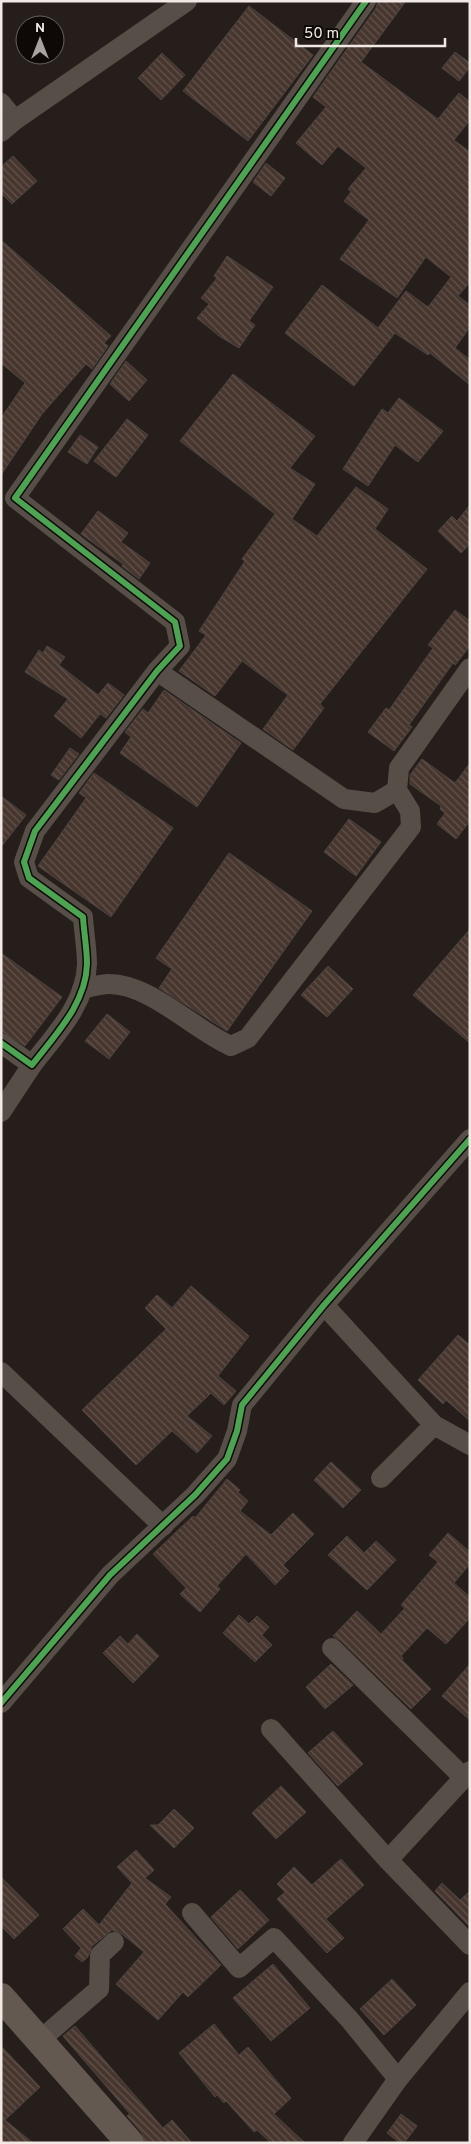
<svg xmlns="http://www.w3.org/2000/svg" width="471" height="2144" viewBox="0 0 471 2144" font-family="Overpass,sans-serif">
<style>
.building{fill:url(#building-back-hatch);stroke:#4a4441}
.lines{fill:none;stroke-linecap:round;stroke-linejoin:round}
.street{stroke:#574e47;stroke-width:20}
.secondary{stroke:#635950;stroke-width:28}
.cycleway-casing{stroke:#0e0906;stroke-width:9}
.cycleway{stroke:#4ca352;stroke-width:6}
</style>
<defs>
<pattern id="building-back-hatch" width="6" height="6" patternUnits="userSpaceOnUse" patternTransform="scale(1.25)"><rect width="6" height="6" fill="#47362e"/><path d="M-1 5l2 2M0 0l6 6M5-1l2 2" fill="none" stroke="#62534c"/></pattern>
</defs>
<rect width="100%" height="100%" fill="#251e1b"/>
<!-- building -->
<g class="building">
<polygon points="378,1 406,1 361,62 438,119 459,93 470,102 470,120 454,140 470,152 470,282 458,296 470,305 470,327 455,348 470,360 470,385 430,353 428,355 395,333 354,386 285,333 322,285 378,328 406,291 428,307 451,277 426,257 397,298 340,259 369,220 344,201 351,192 348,189 366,168 338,146 322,165 296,143 326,107 313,97 376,8"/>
<polygon points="249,6 313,55 248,141 183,91"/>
<polygon points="455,52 470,63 470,67 459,81 442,68"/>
<polygon points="162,53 185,75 161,100 138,78"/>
<polygon points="13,156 37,181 12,204 1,193 1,167"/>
<polygon points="266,163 285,178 271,196 253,182"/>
<polygon points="1,240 111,336 104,343 108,346 92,369 86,364 42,414 1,475 1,418 25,383 1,363"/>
<polygon points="227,256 273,287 249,321 255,325 239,348 219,336 197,318 209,304 201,298 217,278 214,276"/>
<polygon points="126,361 147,380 129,401 110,384"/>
<polygon points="233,374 315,436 290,468 315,484 292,519 317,536 356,487 388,509 375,529 427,569 320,704 324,708 293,750 263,729 288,695 242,661 215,696 179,671 206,635 199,631 245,561 242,559 275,514 180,441"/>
<polygon points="399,398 443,431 418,462 395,445 368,486 343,469 382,409 388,413"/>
<polygon points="127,419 148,435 116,477 94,461"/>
<polygon points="80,435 98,447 87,464 68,452"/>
<polygon points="470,505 470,544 461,553 438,531 452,516 457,521"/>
<polygon points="98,511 128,533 121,542 150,563 139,579 122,566 123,564 81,534"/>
<polygon points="455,610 470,621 470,646 455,665 453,663 409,725 412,727 394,751 368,732 386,708 389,710 433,648 428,645"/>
<polygon points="47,646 65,657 59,665 98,695 108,683 124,695 106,718 100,714 81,738 54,716 68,699 25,672 39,650 43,653"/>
<polygon points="164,690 241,743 197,807 120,753 131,737 125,732 143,709 148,713"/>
<polygon points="70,748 79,754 59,780 51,775"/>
<polygon points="422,759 455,783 470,763 470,821 456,839 437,824 445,813 440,809 441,806 410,784 410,775"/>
<polygon points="94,773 173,828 111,917 38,866 86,798 79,793"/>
<polygon points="1,796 26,815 1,847"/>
<polygon points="349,819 381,842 356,876 324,852"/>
<polygon points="229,853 312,911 227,1031 159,988 172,969 156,958"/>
<polygon points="470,929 470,1043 413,995"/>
<polygon points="1,953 62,997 25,1046 1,1031"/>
<polygon points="328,966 353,989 327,1017 301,995"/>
<polygon points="107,1014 130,1032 109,1059 85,1041"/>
<polygon points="191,1286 249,1336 218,1376 236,1391 224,1405 211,1393 187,1416 212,1436 197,1453 172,1431 136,1465 82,1410 166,1329 145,1308 157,1295 172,1308"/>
<polygon points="458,1335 470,1345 470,1421 446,1400 443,1404 418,1380"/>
<polygon points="331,1462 361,1490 343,1508 314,1480"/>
<polygon points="227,1479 240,1490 238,1492 248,1501 240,1511 271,1535 293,1513 314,1534 283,1565 289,1571 275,1585 246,1554 217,1586 220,1589 200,1612 180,1594 186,1588 153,1554 193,1516 195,1518"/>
<polygon points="448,1533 470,1552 470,1564 454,1583 470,1597 470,1618 446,1644 427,1628 401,1656 403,1658 402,1660 431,1689 411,1709 340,1640 333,1636 357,1611 381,1634 405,1608 401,1605 438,1562 429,1555"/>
<polygon points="347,1536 364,1553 376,1541 396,1560 367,1590 328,1555"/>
<polygon points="239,1615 249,1624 257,1616 269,1627 262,1635 272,1645 255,1662 223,1633"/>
<polygon points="137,1634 159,1656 133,1683 103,1653 120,1636 128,1644"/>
<polygon points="331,1664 353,1685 325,1709 306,1687"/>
<polygon points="470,1664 470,1720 442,1696"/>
<polygon points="333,1731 363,1764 338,1786 308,1753"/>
<polygon points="281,1786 306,1812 276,1839 252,1813"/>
<polygon points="174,1809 194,1828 174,1848 150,1825 158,1825"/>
<polygon points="136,1850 154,1870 145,1878 171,1897 165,1904 221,1965 188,1997 183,1992 158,2020 116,1984 144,1952 122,1934 112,1930 92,1946 88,1957 82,1962 75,1956 81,1948 63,1929 83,1909 99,1925 132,1883 117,1867"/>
<polygon points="341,1859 364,1885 326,1919 344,1938 327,1953 277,1899 285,1892 277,1884 294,1867 312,1885"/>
<polygon points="1,1877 39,1915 14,1939 1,1926"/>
<polygon points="442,1883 460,1900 470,1891 470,1927 435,1891"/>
<polygon points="240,1890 269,1920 238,1949 211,1917"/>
<polygon points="273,1964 310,2008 271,2041 233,1998"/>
<polygon points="392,1979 416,2005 384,2035 360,2009"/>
<polygon points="214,2024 239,2055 248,2047 291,2098 274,2114 305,2143 271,2143 257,2130 254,2132 226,2101 224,2103 217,2095 215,2097 179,2053"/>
<polygon points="75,2026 163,2128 172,2120 192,2143 145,2143 142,2133 127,2116 130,2114 63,2036"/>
<polygon points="1,2046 40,2087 5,2120 33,2143 1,2143"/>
<polygon points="401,2114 417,2126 404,2143 400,2143 387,2133"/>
</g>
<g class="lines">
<!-- street -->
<g class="street">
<polyline points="1,103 15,120"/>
<polyline points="1,132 15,120 187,1"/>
<polyline points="157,671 344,799 375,803 397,790"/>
<path d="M82 989C91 987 100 984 109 984 151 984 194 1030 231 1046L248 1038 411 827 410 811 397 790 399 768 470 668"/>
<path d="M1 1043 32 1065C55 1035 86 1004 87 964 87 949 84 933 83 917L29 878 24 862 35 831 157 671 180 646 175 622 15 498 366 1"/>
<polyline points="1,1112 32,1065"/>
<polyline points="324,1305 434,1425 470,1445"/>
<polyline points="1,1372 163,1526"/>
<polyline points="381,1478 434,1425"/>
<polyline points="332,1648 464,1778"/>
<polyline points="1,1703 110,1575 195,1495 227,1459 237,1431 242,1405 324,1305 470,1139"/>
<polyline points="271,1729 388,1860 470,1945"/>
<polyline points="388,1860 470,1771"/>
<polyline points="192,1913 239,1968 274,1938 350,2020 398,2079"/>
<polyline points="40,2040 99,1989 100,1955 114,1942"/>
<polyline points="353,2143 398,2079 470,1992"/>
</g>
<!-- secondary -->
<polyline class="secondary" points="1,1997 130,2143"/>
<!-- cycleway casing -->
<g class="cycleway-casing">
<g id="cycleway">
<path d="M1 1043 32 1065C55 1035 86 1004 87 964 87 949 84 933 83 917L29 878 24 862 35 831 157 671 180 646 175 622 15 498 366 1"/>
<polyline points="1,1703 110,1575 195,1495 227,1459 237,1431 242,1405 324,1305 470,1139"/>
</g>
</g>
<!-- cycleway -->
<use href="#cycleway" class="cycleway"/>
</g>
<!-- border -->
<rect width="471" height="2144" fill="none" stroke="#f2e9e5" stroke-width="5"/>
<!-- north arrow -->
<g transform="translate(40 40)"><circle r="24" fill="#0e0906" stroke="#69635f"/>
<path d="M0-4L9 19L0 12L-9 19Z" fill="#aaa29e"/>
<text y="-8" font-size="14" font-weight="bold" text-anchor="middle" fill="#f2e9e5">N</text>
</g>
<!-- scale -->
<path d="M296 38v8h149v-8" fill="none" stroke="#f2e9e5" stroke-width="2.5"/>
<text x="304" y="38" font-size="15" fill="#f2e9e5" stroke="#0e0906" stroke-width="4" paint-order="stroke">50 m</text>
</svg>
